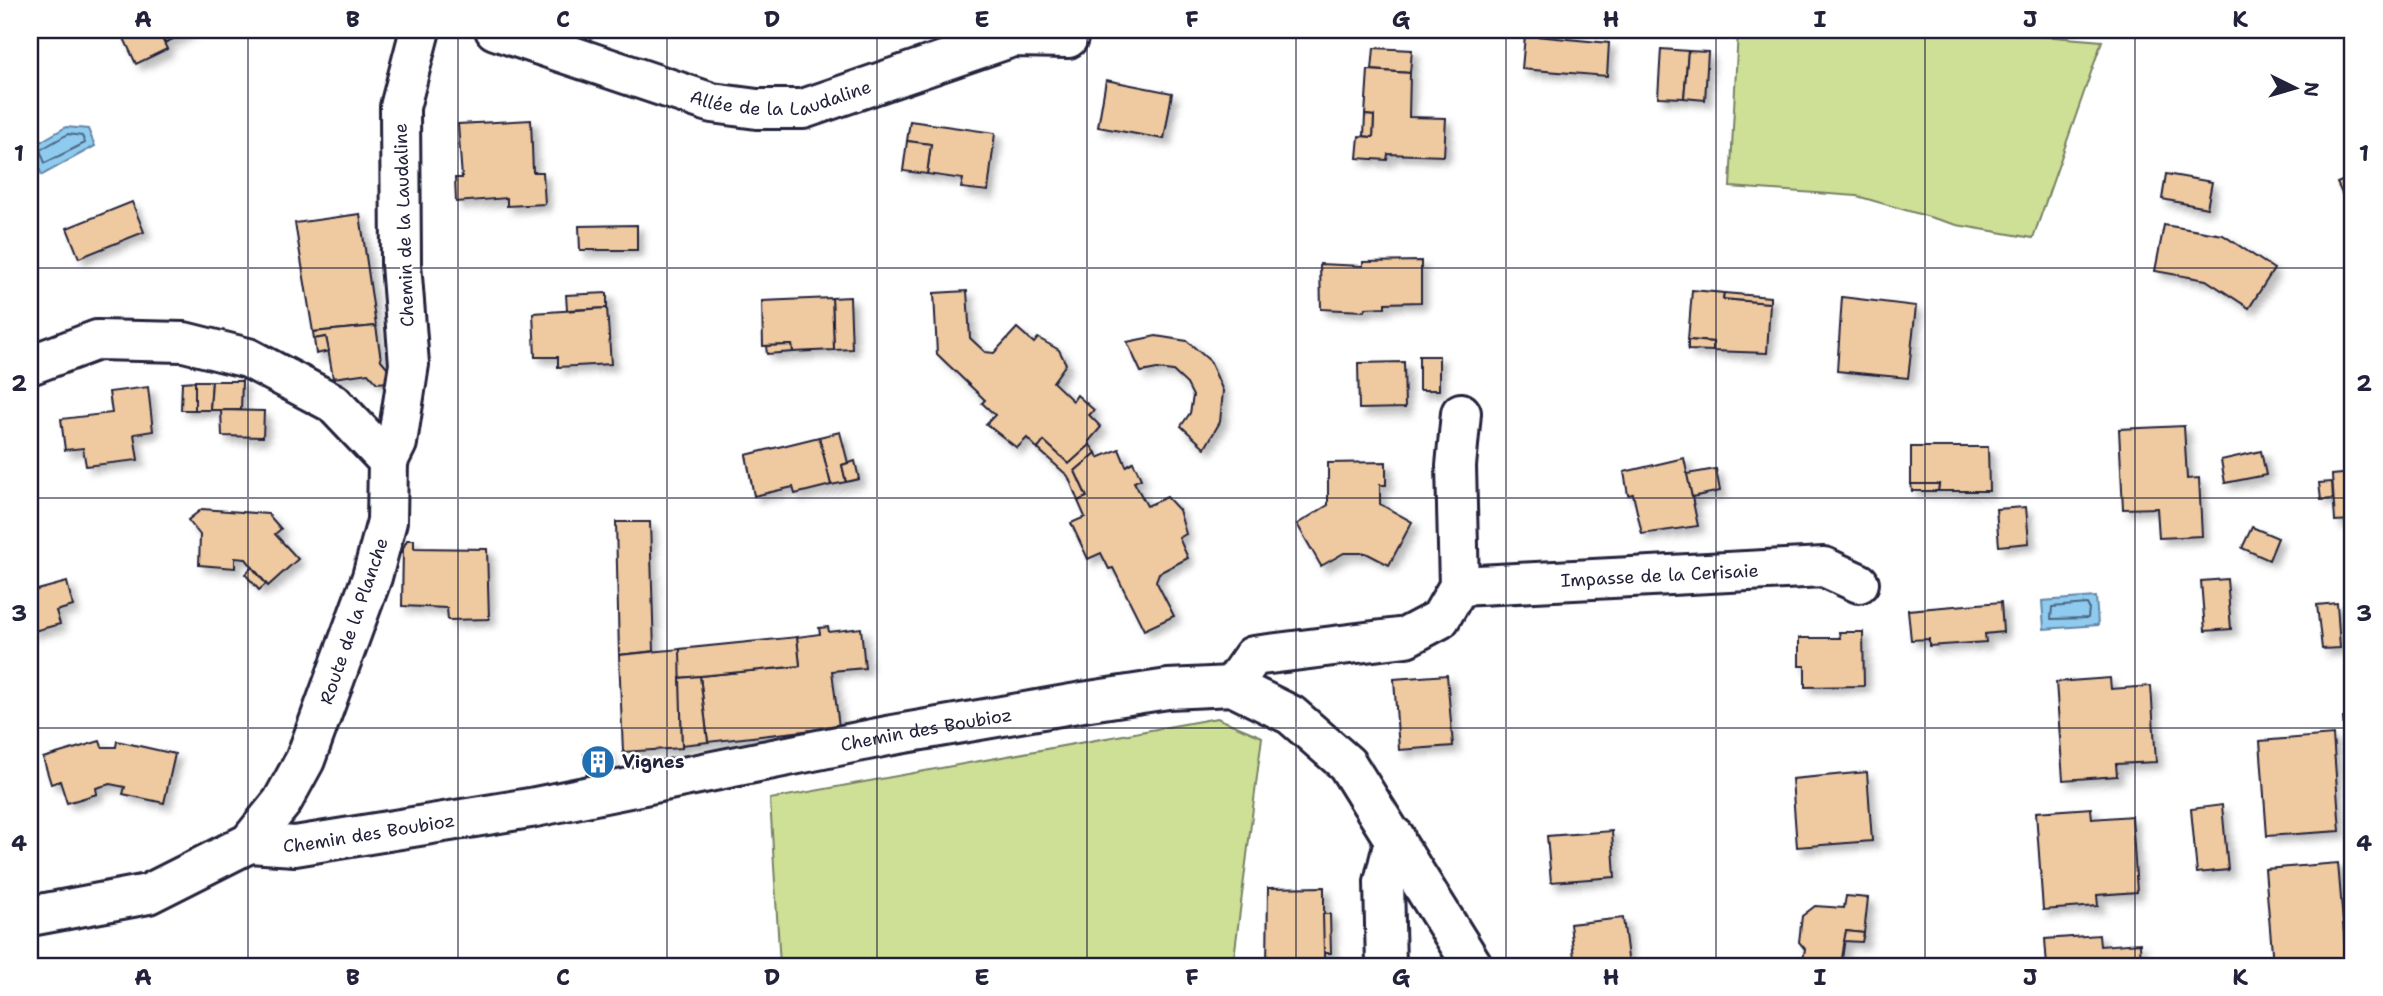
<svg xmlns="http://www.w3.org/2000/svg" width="2383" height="996" viewBox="0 0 2383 996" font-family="'Shantell Sans',sans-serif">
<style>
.green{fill:#cde095;stroke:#788168;stroke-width:2}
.water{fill:#8ecbef;stroke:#6387a7;stroke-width:2}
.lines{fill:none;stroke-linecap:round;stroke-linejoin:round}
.shore{stroke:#4d6683;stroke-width:2}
.building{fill:#efc99f;stroke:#22223b;stroke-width:2;filter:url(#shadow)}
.minor-casing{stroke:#22223b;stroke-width:44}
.minor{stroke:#fff;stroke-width:38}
.grid{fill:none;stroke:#22223b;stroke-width:2;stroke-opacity:0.55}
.labels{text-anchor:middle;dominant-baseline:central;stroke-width:5;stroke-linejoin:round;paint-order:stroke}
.street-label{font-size:18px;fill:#22223b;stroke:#fff}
.poi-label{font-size:18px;font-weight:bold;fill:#22223b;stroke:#fff;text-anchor:start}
.neatline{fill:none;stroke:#22223b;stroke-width:2.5}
.grid-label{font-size:23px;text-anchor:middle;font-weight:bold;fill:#22223b}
</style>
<defs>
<filter id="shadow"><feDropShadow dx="6" dy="6" stdDeviation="3.5" flood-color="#0004"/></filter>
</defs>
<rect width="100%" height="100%" fill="#fff"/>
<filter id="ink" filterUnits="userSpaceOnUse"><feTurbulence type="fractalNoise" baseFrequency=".0143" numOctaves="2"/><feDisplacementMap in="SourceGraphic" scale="14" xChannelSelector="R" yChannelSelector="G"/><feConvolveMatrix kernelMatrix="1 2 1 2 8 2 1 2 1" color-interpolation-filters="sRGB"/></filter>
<g filter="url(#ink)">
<!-- green -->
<g class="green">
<polygon points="1738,30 1969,30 2102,41 2033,238 1957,225 1857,196 1730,187"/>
<polygon points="1217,718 1262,737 1233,966 780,966 770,799"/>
</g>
<!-- water -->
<g class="water">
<polygon points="66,127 88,129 95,146 42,175 30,148"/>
<polygon points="2096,597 2098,625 2044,629 2042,601"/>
</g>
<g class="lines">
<!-- shore -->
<g class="shore">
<polygon points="68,134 82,136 85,143 45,163 40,150"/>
<polygon points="2087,604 2089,608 2088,618 2051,619 2052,607"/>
</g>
</g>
<!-- building -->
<g class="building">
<polygon points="132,30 158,30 167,49 136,64 122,34"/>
<polygon points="158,30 191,30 165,43"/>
<polygon points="1525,35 1609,43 1607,76 1522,69"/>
<polygon points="1374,48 1412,50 1410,73 1372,70"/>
<polygon points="1661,49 1688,51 1684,98 1658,97"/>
<polygon points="1688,51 1708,52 1705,100 1684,98"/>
<polygon points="1368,70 1410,73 1409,117 1446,118 1444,156 1388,154 1387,160 1357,158 1359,136 1373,137 1374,116 1365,115"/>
<polygon points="1106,80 1172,93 1164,139 1098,127"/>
<polygon points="1365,115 1374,116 1373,137 1364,136"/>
<polygon points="531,120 533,172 543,172 545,204 507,206 507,198 456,202 455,178 462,178 458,124"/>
<polygon points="910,121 995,133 988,191 961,188 963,179 927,174 931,144 907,141"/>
<polygon points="907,141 931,144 927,174 903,171"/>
<polygon points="2166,174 2212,182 2207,208 2162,199"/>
<polygon points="2353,176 2353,217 2337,183"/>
<polygon points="132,202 144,232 79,258 67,228"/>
<polygon points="360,214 376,326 313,332 295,223"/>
<polygon points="637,225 637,250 580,250 579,226"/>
<polygon points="2164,225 2223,235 2274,269 2249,308 2206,280 2155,271"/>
<polygon points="1421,261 1421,302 1385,303 1385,307 1365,308 1364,311 1321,309 1320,264 1363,266 1363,262"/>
<polygon points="1692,290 1724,293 1723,299 1770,303 1767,353 1713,351 1713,342 1688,340"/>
<polygon points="967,291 970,338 985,352 994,353 1017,328 1034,343 1038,338 1059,350 1066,364 1053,382 1073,401 1077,395 1094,410 1089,415 1101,427 1089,441 1090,445 1069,464 1044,441 1038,449 1027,438 1017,448 986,424 995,415 982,403 985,400 937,354 934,293"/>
<polygon points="607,293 607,308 567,310 566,295"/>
<polygon points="1724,293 1770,297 1770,303 1723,299"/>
<polygon points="850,297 852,349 834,350 832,298"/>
<polygon points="1842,297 1916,306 1908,378 1837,371"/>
<polygon points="832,298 834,350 793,352 792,345 763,346 762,301"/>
<polygon points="607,308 611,364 558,367 558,357 535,357 533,313"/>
<polygon points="376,326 381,360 393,374 388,382 377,383 368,373 333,378 326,337 314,339 313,332"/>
<polygon points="1156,336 1187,341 1210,361 1223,391 1220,422 1205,448 1181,426 1190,413 1193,396 1187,384 1173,371 1157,369 1141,372 1127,342"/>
<polygon points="326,337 329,351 316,354 314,339"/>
<polygon points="1688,340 1713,342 1713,351 1688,350"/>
<polygon points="792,345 793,352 767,354 766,346"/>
<rect x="1419" y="356" width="20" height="34"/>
<polygon points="1404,362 1405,408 1359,409 1358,363"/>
<polygon points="195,381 195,410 181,410 182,382"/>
<polygon points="195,381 212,381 210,410 195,410"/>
<polygon points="212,381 242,381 241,410 210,410"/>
<polygon points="148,387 153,431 134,434 138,460 86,466 83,448 65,450 61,419 112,413 109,392"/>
<polygon points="221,410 264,411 263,437 222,436"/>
<polygon points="2184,426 2187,479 2199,478 2202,536 2159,538 2157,508 2123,509 2119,429"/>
<polygon points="840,432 848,463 842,465 846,482 831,485 819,437"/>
<polygon points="819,437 831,485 795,494 793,487 754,496 746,455"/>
<polygon points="1044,441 1069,464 1090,445 1096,453 1075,471 1087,497 1078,501 1068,476 1038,449"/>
<polygon points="1911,447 1988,447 1989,491 1938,491 1939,484 1911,484"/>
<polygon points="1119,449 1126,466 1133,462 1137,470 1141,479 1134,482 1147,506 1167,497 1179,510 1186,534 1179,538 1188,558 1159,573 1156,581 1174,616 1144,630 1113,568 1109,569 1101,553 1088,559 1071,523 1085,517 1078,501 1087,497 1075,471 1096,453 1098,458"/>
<polygon points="2261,451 2266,475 2225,483 2221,460"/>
<polygon points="1684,458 1698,526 1642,534 1633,494 1628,495 1624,472"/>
<polygon points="855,461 859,479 846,482 842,465"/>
<polygon points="1386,462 1386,485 1380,485 1380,504 1412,522 1389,565 1366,553 1344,553 1321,566 1297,524 1328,505 1328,463"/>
<polygon points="1716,469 1720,491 1692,497 1687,474"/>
<polygon points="2353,473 2353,520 2335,521 2332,475"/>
<polygon points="2332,482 2333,499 2321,500 2319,483"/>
<polygon points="1911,484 1939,484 1938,491 1912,491"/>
<polygon points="2026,507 2029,543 1999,546 1996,509"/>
<polygon points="202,509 268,514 281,529 275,534 298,559 268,586 246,559 235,558 235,568 199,565 200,535 188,520"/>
<polygon points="616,522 650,522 654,651 619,655"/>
<polygon points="2252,527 2278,538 2269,560 2242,548"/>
<polygon points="407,540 414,540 414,548 487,549 489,619 448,620 447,608 402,606 403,548"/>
<polygon points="252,567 266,584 259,590 245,574"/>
<polygon points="2227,579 2231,629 2205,631 2201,581"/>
<polygon points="67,582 73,606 56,611 60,624 30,632 30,592"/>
<polygon points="2001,602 2003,632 1985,634 1986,642 1929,646 1929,639 1911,640 1908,610"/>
<polygon points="2337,603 2340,648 2322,649 2317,605"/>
<polygon points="828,627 829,632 861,628 865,668 832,671 839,727 708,742 700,676 800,666 797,637 820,634 819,628"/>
<polygon points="1839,632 1863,632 1864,686 1805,687 1805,666 1799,666 1799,638 1840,638"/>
<polygon points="797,637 800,666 680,678 680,649"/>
<polygon points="680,649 682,748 623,752 619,655"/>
<polygon points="1447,675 1453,746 1399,750 1394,679"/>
<polygon points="700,676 708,742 682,745 680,678"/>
<polygon points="2110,678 2111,689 2151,686 2156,762 2116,764 2117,776 2063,780 2056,682"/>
<polygon points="2343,718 2353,718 2353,750 2346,751"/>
<polygon points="2333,735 2340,831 2267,836 2260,741"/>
<polygon points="100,741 102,747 116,747 117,741 175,754 164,803 123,794 125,787 110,784 96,788 97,794 67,803 60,781 51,784 43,758"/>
<polygon points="609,751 611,769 587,773 584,754"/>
<polygon points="1867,772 1872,841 1797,847 1792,779"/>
<polygon points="2222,805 2228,870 2197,873 2191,809"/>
<polygon points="2091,808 2092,819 2132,816 2137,892 2097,895 2098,906 2043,910 2036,812"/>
<polygon points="1612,831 1615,877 1551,882 1547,836"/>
<polygon points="2338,863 2346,958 2273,964 2265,869"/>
<polygon points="1324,887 1324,966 1267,966 1268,888"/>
<polygon points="1846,896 1868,898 1864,933 1846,931 1841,966 1802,965 1805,949 1799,942 1802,916 1815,906 1844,908"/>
<polygon points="1323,914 1330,914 1331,953 1324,953"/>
<polygon points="1623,918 1629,966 1575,966 1570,924"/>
<polygon points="1846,931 1864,933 1862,942 1844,941"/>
<polygon points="2099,935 2100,946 2140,943 2141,966 2047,966 2045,939"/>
</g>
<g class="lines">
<!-- minor casing -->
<g class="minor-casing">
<g id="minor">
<path id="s1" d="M495 30 712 103 757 109H803L1013 37 1068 38"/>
<polyline points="30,365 97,340 184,342 248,358 333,403 388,461 387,521 372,577 305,760 282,802 249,843 148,894 30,916"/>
<polyline points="388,461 397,443 409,364 401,264 400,107 420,30"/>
<path id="s2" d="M1459 586 1824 567 1859 583"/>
<polyline points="1232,686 1253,656 1406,637 1440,619 1459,586 1456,466 1461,413"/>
<path id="s3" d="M249 843 295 846 530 808 887 736 1083 702 1168 689 1232 686 1291 715 1347 764 1473 966"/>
<polyline points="1386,966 1384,882 1395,837"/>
</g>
</g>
<!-- minor -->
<use href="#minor" class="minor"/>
</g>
</g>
<!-- grid -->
<path class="grid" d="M248 30V966M458 30V966M667 30V966M877 30V966M1087 30V966M1296 30V966M1506 30V966M1716 30V966M1925 30V966M2135 30V966M30 268H2353M30 498H2353M30 728H2353"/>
<!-- icons -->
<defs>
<g id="building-disc" transform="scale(1.75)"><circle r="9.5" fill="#1f6fb2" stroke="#fff"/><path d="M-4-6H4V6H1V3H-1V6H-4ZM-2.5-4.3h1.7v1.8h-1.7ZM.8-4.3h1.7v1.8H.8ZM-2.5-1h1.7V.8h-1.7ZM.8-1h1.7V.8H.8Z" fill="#fff"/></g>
</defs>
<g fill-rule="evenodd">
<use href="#building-disc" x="598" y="762"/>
</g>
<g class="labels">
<!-- street labels -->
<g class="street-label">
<text stroke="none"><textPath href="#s1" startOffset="299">Allée de la Laudaline</textPath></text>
<text transform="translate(404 225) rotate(-92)">Chemin de la Laudaline</text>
<text stroke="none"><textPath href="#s2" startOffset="201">Impasse de la Cerisaie</textPath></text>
<text transform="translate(354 621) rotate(-71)">Route de la Planche</text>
<text stroke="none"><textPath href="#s3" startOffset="688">Chemin des Boubioz</textPath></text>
<text stroke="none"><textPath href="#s3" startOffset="121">Chemin des Boubioz</textPath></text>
</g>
<!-- poi labels -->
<g class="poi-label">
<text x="622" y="762">Vignes</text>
</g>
</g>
<!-- margin -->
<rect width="2383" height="996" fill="none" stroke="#fff" stroke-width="77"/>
<!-- north arrow -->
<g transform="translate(2295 88) rotate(95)" stroke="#ffffff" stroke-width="5" paint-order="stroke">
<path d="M0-5L12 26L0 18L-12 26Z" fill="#22223b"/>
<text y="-10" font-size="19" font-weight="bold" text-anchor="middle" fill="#22223b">N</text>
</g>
<rect x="38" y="38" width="2306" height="920" class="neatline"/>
<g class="grid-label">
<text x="143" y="27">A</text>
<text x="353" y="27">B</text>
<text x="563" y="27">C</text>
<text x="772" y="27">D</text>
<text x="982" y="27">E</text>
<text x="1192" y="27">F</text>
<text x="1401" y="27">G</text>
<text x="1611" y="27">H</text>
<text x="1820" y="27">I</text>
<text x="2030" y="27">J</text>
<text x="2240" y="27">K</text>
<text x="19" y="161">1</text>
<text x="2364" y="161">1</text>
<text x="19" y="391">2</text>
<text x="2364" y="391">2</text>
<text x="19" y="621">3</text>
<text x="2364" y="621">3</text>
<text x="19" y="851">4</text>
<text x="2364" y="851">4</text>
<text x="143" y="985">A</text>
<text x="353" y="985">B</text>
<text x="563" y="985">C</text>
<text x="772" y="985">D</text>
<text x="982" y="985">E</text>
<text x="1192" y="985">F</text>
<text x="1401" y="985">G</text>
<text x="1611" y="985">H</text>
<text x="1820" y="985">I</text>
<text x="2030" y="985">J</text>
<text x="2240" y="985">K</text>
</g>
</svg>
